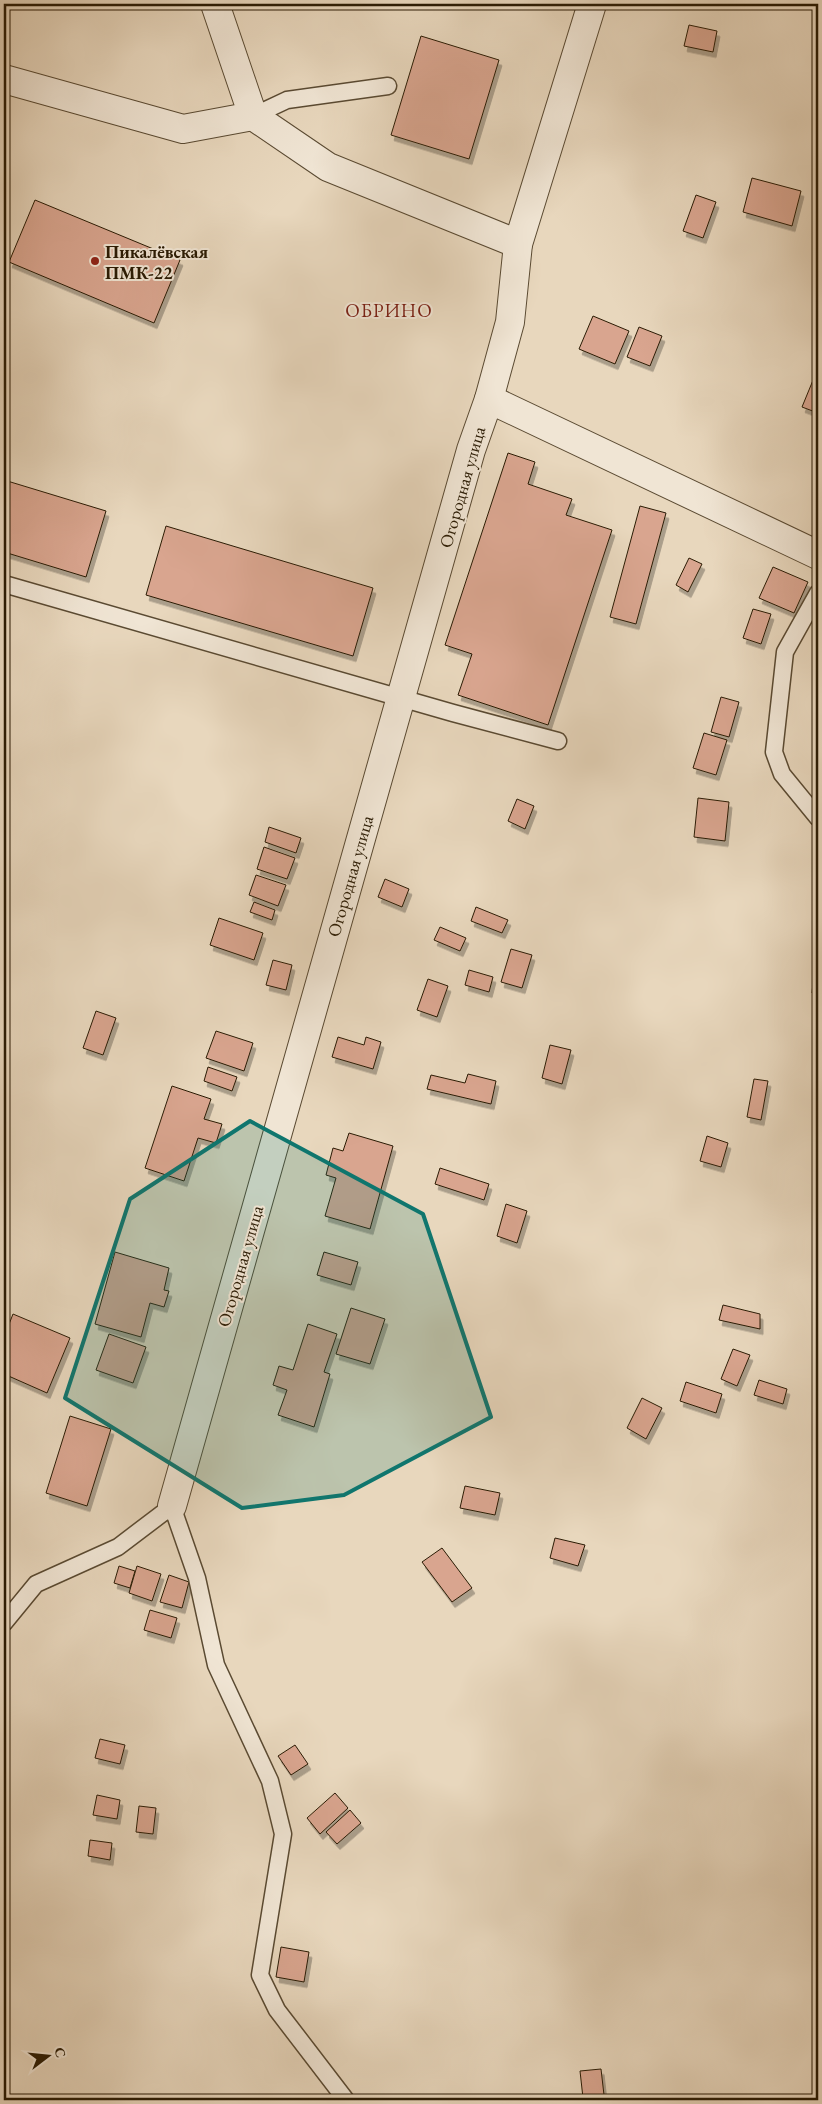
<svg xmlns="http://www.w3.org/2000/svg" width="822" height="2104" viewBox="0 0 822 2104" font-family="'EB Garamond',serif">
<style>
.building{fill:#d9a58f;stroke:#2a1b04;filter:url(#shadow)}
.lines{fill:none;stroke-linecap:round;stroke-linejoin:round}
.lane-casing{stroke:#5a4a32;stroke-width:19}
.street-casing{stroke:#5a4a32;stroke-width:30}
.lane{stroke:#f0e5d4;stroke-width:16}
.street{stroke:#f0e5d4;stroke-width:28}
.marked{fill:#0f766e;fill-opacity:0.2;stroke:#0f766e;stroke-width:4;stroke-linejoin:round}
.poi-dot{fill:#8f2418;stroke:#f0e5d4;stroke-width:2}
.labels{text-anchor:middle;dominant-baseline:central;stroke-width:4;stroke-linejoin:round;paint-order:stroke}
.poi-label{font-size:18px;font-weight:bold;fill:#2a1b04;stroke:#f0e5d4;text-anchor:start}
.street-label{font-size:18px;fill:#2a1b04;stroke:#f0e5d4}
.neighbourhood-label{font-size:19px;letter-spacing:1px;fill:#7a1f14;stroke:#f0e5d4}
</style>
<defs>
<filter id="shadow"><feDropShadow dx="3" dy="5.5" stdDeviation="0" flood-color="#0004"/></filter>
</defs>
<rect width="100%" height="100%" fill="#e8d7bd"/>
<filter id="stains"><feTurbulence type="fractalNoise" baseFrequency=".004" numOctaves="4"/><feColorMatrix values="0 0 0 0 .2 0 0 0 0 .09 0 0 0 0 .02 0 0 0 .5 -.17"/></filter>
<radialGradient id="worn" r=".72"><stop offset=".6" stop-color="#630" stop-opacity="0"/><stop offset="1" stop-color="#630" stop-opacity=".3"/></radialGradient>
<!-- building -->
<g class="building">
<polygon points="689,25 717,31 713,52 684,46"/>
<polygon points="421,36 499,60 469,159 391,135"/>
<polygon points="752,178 801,191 792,226 743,212"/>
<polygon points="696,195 716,202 703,238 683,231"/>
<polygon points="35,200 180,260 154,323 9,262"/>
<polygon points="593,316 629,331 615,364 579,349"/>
<polygon points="639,327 662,336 650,366 627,357"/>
<polygon points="818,368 818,413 802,407"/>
<polygon points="508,453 535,462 528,484 572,499 566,515 612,530 548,725 458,695 472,654 445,645"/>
<polygon points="4,480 106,511 86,577 4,552"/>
<polygon points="640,506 666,513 636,624 610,617"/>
<polygon points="166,526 373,588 353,656 146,595"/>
<polygon points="689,558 702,564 688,592 676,585"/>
<polygon points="773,567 808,582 794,613 759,598"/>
<polygon points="753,609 771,614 761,644 743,638"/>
<polygon points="721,697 739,702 729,737 711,732"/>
<polygon points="704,733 727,740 716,775 693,768"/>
<polygon points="698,798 729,802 725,841 694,837"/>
<polygon points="517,799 534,806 525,829 508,821"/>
<polygon points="269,827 301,838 296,853 265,842"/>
<polygon points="264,847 295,858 287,879 257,869"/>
<polygon points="256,875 286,885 278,906 249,895"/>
<polygon points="385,879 409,889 402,907 378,897"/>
<polygon points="254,902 275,910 272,920 250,912"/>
<polygon points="476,907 508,920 502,933 471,921"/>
<polygon points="219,918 263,933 254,960 210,945"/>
<polygon points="440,927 466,938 460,951 434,940"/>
<polygon points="511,949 532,955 522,988 501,982"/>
<polygon points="273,960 292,965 286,990 266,985"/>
<polygon points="469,970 493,977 489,992 465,985"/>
<polygon points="814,972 818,973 818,994 812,993"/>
<polygon points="428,979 448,986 437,1017 417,1010"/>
<polygon points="96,1011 116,1018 103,1055 83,1048"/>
<polygon points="216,1031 253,1043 244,1071 206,1058"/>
<polygon points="338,1037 364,1045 366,1037 381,1042 373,1069 332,1057"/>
<polygon points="550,1045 571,1050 562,1084 542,1078"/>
<polygon points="208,1067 237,1077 232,1091 204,1081"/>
<polygon points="468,1074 496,1081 491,1104 427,1089 431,1075 465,1083"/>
<polygon points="754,1079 768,1081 761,1120 747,1117"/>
<polygon points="172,1086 211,1099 204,1119 222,1124 216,1143 198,1138 184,1181 145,1168"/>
<polygon points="349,1133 393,1146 370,1229 325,1216 336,1178 326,1175 333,1148 343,1151"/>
<polygon points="707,1136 728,1143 721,1167 700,1161"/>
<polygon points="440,1168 489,1184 484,1200 435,1184"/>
<polygon points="506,1204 527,1211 517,1243 497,1236"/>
<polygon points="115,1252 169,1268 164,1290 169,1291 164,1307 150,1303 141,1337 95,1324"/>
<polygon points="324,1252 358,1262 351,1285 317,1275"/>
<polygon points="723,1305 760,1314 760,1329 719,1320"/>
<polygon points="351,1308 385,1319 370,1364 336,1354"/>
<polygon points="13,1314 70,1338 47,1393 4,1374 4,1337"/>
<polygon points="308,1324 337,1334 324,1372 330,1374 314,1427 278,1415 287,1390 273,1385 279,1366 293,1370"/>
<polygon points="109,1334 146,1347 133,1383 96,1370"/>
<polygon points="733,1349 750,1355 737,1386 721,1379"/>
<polygon points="759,1380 787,1389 783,1404 754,1395"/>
<polygon points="686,1382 722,1394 716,1413 680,1401"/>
<polygon points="642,1398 662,1408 646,1439 627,1428"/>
<polygon points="70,1416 111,1429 87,1506 46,1493"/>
<polygon points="465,1486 500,1493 495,1515 460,1508"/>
<polygon points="555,1538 585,1545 578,1566 550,1558"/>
<polygon points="442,1548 472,1588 452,1602 422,1562"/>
<polygon points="119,1566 135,1571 130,1588 114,1583"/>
<polygon points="137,1566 161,1574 152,1601 129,1593"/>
<polygon points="169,1575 189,1582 182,1608 160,1602"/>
<polygon points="150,1610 177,1618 171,1638 144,1630"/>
<polygon points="100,1739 125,1745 120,1764 95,1758"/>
<polygon points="295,1745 308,1764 291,1775 278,1756"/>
<polygon points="335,1793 348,1808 320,1834 307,1818"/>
<polygon points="97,1795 120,1800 117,1819 93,1815"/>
<polygon points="139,1806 156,1808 153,1834 136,1832"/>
<polygon points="350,1810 361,1823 337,1844 326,1832"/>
<polygon points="90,1840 112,1843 110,1860 88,1856"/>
<polygon points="281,1947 309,1952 304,1982 276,1977"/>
<polygon points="601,2069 604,2095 583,2098 580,2071"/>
</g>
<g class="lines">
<!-- lane casing -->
<g class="lane-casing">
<g id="lane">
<polyline points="253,116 287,100 388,86"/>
<polyline points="4,584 453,713 558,741"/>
<polyline points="818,593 785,652 774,752 782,774 818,818"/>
<polyline points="4,1623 36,1584 118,1547 172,1506 197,1578 216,1665 270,1781 283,1834 260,1975 277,2010 346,2100"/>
</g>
</g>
<!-- street casing -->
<g class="street-casing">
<g id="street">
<polyline points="215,4 253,116 328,167 518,244"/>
<polyline points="4,79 183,129 253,116"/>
<polyline points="489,399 818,555"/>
<polyline points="172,1506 471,450 489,399 510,322 518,244 592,4"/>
</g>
</g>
<!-- lane -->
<use href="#lane" class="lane"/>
<!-- street -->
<use href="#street" class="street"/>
</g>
<!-- marked area -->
<path class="marked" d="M250 1121 423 1214 491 1417 344 1495 242 1508 65 1398 130 1199Z"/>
<!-- markers -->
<circle class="poi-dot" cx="95" cy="261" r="5"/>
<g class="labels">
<!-- poi labels -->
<g class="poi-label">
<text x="105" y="251">Пикалёвская<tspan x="105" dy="21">ПМК-22</tspan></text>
</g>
<!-- street labels -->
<g class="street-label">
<text transform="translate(462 487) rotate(-74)">Огородная улица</text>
<text transform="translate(350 876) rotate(-74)">Огородная улица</text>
<text transform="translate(240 1266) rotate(-74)">Огородная улица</text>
</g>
<!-- neighbourhood labels -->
<g class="neighbourhood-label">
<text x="389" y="310">ОБРИНО</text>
</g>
</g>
<!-- margin -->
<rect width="822" height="2104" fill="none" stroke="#e8d7bd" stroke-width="20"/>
<rect x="5" y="5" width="812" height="2094" fill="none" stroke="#2a1b04" stroke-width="2.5"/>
<rect x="10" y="10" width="802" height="2084" fill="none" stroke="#2a1b04"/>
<!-- north arrow -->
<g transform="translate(48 2056) rotate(74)" stroke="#f0e5d4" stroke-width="4" paint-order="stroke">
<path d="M0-4L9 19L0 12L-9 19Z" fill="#2a1b04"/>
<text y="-8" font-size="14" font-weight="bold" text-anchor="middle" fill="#2a1b04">С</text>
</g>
<rect width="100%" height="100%" filter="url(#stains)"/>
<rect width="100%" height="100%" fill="url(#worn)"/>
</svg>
